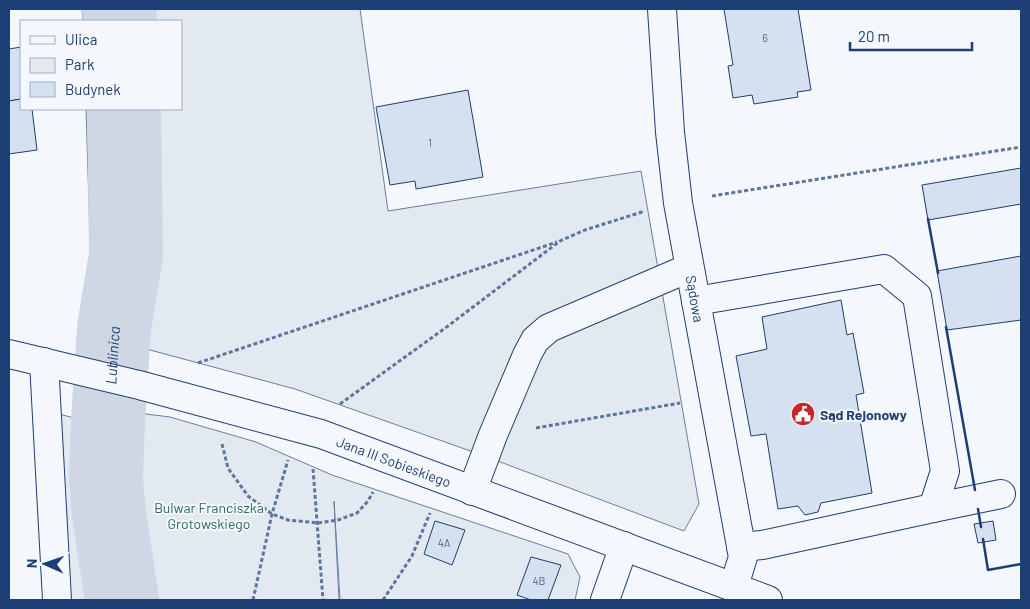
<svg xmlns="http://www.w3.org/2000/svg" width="1030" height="609" viewBox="0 0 1030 609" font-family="Barlow,sans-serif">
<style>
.green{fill:#e3e9f0;stroke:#687fa3}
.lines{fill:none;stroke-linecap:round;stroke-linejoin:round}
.river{stroke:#cfd7e4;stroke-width:74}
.building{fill:#d5e0f0;stroke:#1d3f73}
.minor-casing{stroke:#1d3f73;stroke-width:30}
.path{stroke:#5e769c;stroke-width:3;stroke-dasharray:4 2.5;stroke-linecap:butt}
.minor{stroke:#f4f7fb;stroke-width:28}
.wall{stroke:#1d3f73;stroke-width:2.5}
.labels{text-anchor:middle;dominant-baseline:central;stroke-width:4;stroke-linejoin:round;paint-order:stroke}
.number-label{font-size:11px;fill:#4b6792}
.street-label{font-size:14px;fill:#1d3f73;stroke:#f4f7fb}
.poi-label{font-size:14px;font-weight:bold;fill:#1d3f73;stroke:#f4f7fb;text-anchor:start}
.park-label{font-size:14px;fill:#2c6c60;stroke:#f4f7fb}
.water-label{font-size:15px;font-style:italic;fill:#1d3f73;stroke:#f4f7fb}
</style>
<rect width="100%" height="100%" fill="#f4f7fb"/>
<!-- green -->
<g class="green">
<polygon points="82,9 106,9 107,21 83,21"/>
<polygon points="128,9 360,9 388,211 641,171 699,504 684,531 479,454 295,389 124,343 138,246 133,109 181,109 181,21 129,21"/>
<polygon points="86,109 111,109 117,245 104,335 93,333"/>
<polygon points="55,413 90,422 92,501 107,600 70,600"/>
<polygon points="146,414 170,417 256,442 332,475 568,554 580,577 575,600 340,600 334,501 339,600 135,600 118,486 124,423"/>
</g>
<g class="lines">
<!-- river -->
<g class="river">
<polyline points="119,9 120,21"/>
<path id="s1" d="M122 600 109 514 106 480 108 420 114 328 126 255 124 109"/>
</g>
</g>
<!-- building -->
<g class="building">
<polygon points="724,9 798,9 811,90 797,92 798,97 754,104 752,95 733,98 728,66 733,65"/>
<polygon points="21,47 21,99 9,101 9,49"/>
<polygon points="468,90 483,177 416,189 415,181 390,185 376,107"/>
<polygon points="21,99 21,109 32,109 37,150 9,154 9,101"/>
<polygon points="1021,168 1021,204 928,220 922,185"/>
<polygon points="1021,256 1021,320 947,330 937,271"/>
<polygon points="841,300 847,335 853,333 864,393 856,395 872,493 821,503 818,512 805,515 798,506 778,509 766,434 751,436 736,356 767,349 762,317"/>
<polygon points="435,521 465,530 452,565 424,554"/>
<polygon points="993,521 996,540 978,543 974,524"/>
<polygon points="531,557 561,565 548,600 531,600 517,595"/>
</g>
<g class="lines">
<!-- minor casing -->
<g class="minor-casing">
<g id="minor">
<path id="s2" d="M662 9 670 132 678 203 743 557 734 586"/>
<polyline points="696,301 884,269 917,296 945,471 933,508 762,545 741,547"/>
<path id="s3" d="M9 354 139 385 321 434 768 600"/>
<polyline points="44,362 57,600"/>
<polyline points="472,491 493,435 527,355 535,340 549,328 689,268"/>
<polyline points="933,508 1001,494"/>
<polyline points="605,600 624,546"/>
</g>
</g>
<!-- path -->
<g class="path">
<polyline points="712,196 1021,147"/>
<polyline points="198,363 557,242"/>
<polyline points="340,404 448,326 560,241 585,230 645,211"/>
<polyline points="536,428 680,403"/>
<polyline points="222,444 228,468 248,496 272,514 288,520 318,523 338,520 357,513 368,501 373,492"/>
<polyline points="313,469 323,600"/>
<polyline points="253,600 272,514 288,460"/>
<polyline points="383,600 412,556 430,513"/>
</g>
<!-- minor -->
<use href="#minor" class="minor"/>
<!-- wall -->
<g class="wall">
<polyline points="928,219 938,273"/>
<polyline points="946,327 975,490"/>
<polyline points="978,509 981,527"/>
<polyline points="983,539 988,570 1021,564"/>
</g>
</g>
<!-- icons -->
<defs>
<g id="civic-disc" transform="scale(1.25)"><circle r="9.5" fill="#c62828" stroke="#f4f7fb"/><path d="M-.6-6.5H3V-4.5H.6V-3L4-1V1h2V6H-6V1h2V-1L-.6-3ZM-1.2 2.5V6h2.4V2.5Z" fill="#fff"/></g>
</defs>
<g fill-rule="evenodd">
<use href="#civic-disc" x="803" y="414"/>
</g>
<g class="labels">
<!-- number labels -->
<g class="number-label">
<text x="765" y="37">6</text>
<text x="430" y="142">1</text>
<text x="444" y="542">4A</text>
<text x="539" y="580">4B</text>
</g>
<!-- street labels -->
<g class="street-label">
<text stroke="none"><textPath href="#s2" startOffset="292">Sądowa</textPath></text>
<text stroke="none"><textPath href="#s3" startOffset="400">Jana III Sobieskiego</textPath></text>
</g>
<!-- poi labels -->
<g class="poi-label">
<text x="820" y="414">Sąd Rejonowy</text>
</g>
<!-- park labels -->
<g class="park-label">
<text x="209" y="507">Bulwar Franciszka<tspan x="209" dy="16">Grotowskiego</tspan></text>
</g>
<!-- water labels -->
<g class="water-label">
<text stroke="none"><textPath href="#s1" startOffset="246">Lublinica</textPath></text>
</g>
</g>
<!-- border -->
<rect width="1030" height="609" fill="none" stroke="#1d3f73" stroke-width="20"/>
<!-- legend -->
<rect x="20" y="20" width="162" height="90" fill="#f4f7fb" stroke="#9eadc5"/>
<rect x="30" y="36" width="25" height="8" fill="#f4f7fb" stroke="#9eadc5"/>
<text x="65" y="45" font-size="15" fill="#1d3f73">Ulica</text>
<rect x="30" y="58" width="25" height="15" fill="#e3e9f0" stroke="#9eadc5"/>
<text x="65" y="70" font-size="15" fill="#1d3f73">Park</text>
<rect x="30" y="82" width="25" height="15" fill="#d5e0f0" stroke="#9eadc5"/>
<text x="65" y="95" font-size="15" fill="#1d3f73">Budynek</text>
<!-- north arrow -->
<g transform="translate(45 564) rotate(272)" stroke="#f4f7fb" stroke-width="4" paint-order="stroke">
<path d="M0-4L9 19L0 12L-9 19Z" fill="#1d3f73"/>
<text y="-8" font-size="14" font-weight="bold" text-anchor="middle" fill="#1d3f73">N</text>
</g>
<!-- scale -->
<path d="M850 42v8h122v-8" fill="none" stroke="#1d3f73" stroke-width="2.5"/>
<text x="858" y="42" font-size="15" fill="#1d3f73" stroke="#f4f7fb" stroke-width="4" paint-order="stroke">20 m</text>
</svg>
